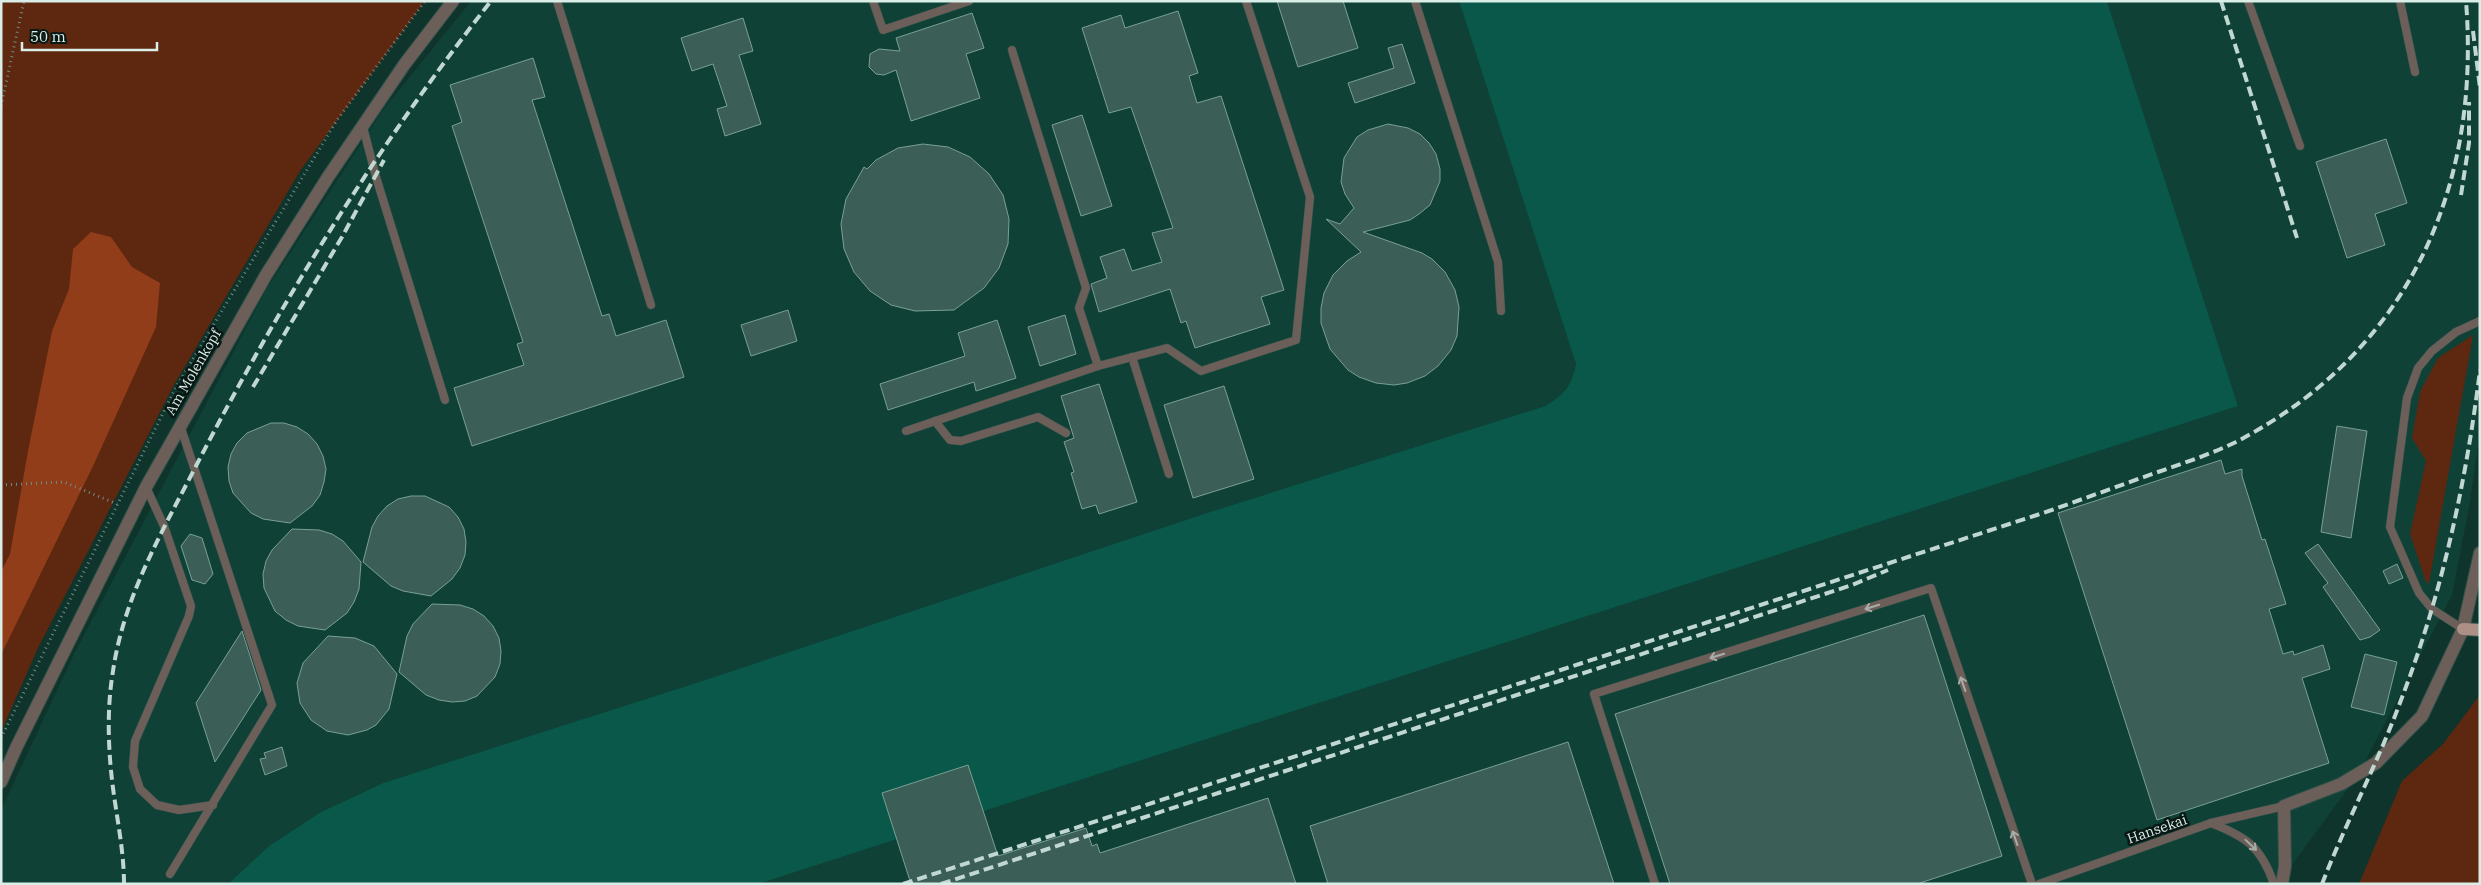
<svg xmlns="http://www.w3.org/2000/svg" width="2481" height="885" viewBox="0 0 2481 885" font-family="'IBM Plex Serif',serif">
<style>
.built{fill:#0f4137}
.green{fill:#5e2710}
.forest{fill:#913d19}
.water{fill:#095849}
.building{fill:#3b5f56;stroke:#7aa095}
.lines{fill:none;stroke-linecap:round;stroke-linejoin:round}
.lane-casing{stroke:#2f5249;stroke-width:9}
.street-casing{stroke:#2f5249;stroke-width:14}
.primary-casing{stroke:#2f5249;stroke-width:14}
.path{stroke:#6f8c85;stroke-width:3;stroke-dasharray:1 4;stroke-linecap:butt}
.lane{stroke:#6c5e59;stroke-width:8}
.street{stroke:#6c5e59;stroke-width:12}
.primary{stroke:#ac8f85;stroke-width:12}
.rail{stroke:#c1d7d1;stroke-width:4;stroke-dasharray:10 5;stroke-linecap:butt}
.oneway{stroke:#a8ada8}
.labels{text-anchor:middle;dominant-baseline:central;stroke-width:5;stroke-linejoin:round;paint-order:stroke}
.street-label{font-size:14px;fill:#daeee8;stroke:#091814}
</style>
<rect width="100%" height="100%" fill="#0f342b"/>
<!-- built -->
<g class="built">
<polygon points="471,1 1459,1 1571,347 1576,364 1572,381 1562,395 1545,406 1210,512 696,683 383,783 321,812 269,846 228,884 1,884 1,810 74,654 266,290 383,110"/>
<polygon points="2107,1 2480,1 2480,431 2470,502 2452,595 2358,775 2278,884 758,884 2238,406"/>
</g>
<!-- green -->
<g class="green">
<polygon points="1,1 425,1 300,171 174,385 38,648 1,732"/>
<polygon points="2473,335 2429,583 2426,582 2410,534 2426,461 2412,438 2420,392 2438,358"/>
<polygon points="2480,695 2480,884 2359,884 2402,781 2443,744"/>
</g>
<!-- forest -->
<polygon class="forest" points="91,232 111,237 132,267 160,283 156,327 94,464 1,655 1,572 10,554 28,451 52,331 69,289 73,249"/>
<!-- water -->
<path class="water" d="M1459 1H2107L2238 406 758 884H228L269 846 321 812 383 783 696 683 1210 512 1545 406C1565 394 1571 387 1576 364Z"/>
<!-- building -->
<g class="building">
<polygon points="1277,1 1343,1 1358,48 1298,67"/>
<polygon points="1178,11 1198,73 1189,76 1197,103 1221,96 1284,290 1261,297 1270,324 1195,348 1186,321 1181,323 1170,289 1099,312 1091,284 1107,278 1100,257 1124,249 1132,271 1162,262 1152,233 1173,228 1131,107 1109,113 1082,28 1121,15 1125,28"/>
<polygon points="972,13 984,48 966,54 980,98 911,121 896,70 884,75 876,74 869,67 870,54 879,49 900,51 896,38"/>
<polygon points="743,18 753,51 739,55 761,124 725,136 717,109 727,106 713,64 692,71 681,38"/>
<polygon points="1402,44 1415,83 1355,103 1348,83 1394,68 1388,48"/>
<polygon points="533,58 545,97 532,100 602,316 609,314 616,336 666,320 684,377 472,446 454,388 524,365 517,344 523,342 452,126 462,122 450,85"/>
<polygon points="1082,115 1112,206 1081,216 1052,125"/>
<polygon points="1388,124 1408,128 1420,134 1429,143 1436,154 1440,169 1440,181 1430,205 1419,214 1410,220 1363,232 1422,253 1432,259 1445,272 1455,290 1459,307 1457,336 1451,350 1438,366 1425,376 1407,383 1394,385 1376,383 1359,377 1348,370 1330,349 1321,323 1321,308 1324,293 1333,275 1347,261 1361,252 1326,219 1340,224 1354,208 1345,194 1341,182 1344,158 1357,137 1368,130"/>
<polygon points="2386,139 2407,203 2375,214 2385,245 2347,258 2316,162"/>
<polygon points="923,144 948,147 970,157 989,174 1003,195 1009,219 1008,244 999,268 984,288 954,310 915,311 891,305 870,291 854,272 844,249 841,224 846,199 864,167 867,169 876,160 898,148"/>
<polygon points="788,310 797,341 751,356 741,325"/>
<polygon points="1065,315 1076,354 1040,366 1028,327"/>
<polygon points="997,320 1016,378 976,391 974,382 888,410 880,384 965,356 958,333"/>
<polygon points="1099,384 1137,502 1099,514 1096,505 1082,509 1071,473 1074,472 1064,442 1074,438 1061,396"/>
<polygon points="1224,386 1254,479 1193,498 1164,405"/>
<polygon points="271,423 284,423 297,427 308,434 317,444 323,456 326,469 324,482 320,495 312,506 290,523 263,519 251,513 233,493 229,481 228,467 231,454 237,443 247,433"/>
<polygon points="2337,426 2367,431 2351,538 2321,532"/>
<polygon points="2221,460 2225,474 2242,469 2242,476 2262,540 2265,539 2286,604 2269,609 2283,654 2293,651 2294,655 2323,645 2330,669 2302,678 2329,763 2157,820 2058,513"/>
<polygon points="411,496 425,496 449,507 458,517 464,529 466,542 465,555 460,568 452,579 431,596 403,591 391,586 363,562 372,527 378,516 387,506 398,499"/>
<polygon points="292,529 319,530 332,534 343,541 361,562 359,589 354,602 347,613 325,630 298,626 286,620 275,611 264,588 263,574 266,561 272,550"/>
<polygon points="190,534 202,538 213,574 205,584 192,580 181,546"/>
<polygon points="2318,544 2380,630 2370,637 2360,640 2323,587 2328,583 2305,553"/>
<polygon points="2397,564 2403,578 2389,584 2383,571"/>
<polygon points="432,604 460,605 473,609 484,616 493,626 499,638 501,651 500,664 495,677 477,696 465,701 452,702 439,700 426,695 399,672 407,636 413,624"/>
<polygon points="1924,615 2002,856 1917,884 1670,884 1615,714"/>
<polygon points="242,631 261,690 215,762 196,703"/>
<polygon points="328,636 355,638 374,646 397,674 389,709 376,725 367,730 348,735 327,731 311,720 300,703 297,683 303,663"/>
<polygon points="2365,654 2397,662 2384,715 2351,707"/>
<polygon points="1568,742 1614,884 1328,884 1310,826"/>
<polygon points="282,747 287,766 265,775 260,759 266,758 264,753"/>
<polygon points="968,765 998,856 1086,828 1092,846 1097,844 1100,853 1268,798 1296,884 911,884 882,793"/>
</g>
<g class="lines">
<!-- lane casing -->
<g class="lane-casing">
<g id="lane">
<polyline points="557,1 651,305"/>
<polyline points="873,1 883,30 969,1"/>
<polyline points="1415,1 1498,262 1501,311"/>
<polyline points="2248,1 2300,146"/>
<polyline points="2400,1 2415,72"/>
<polyline points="1012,50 1086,288 1079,308 1098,366 1167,348 1201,371 1296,340 1310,197 1246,1"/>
<polyline points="363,127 376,177 445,400"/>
<polyline points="1132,357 1169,474"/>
<polyline points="935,421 950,440 961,441 1038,417 1066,433"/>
<polyline points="906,431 1098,366"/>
<polyline points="146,487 164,526 191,606 189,616 135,741 133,767 140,789 157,805 179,810 213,805"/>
<polyline points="2463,629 2432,609 2419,593 2390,527 2407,398 2418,368 2432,351 2456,332 2480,321"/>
<path d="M2211 823C2247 837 2261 847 2274 884"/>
<polyline points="170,874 272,705 180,425"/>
<polyline points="1655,884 1594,694 1931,588 2032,884"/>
<polyline points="2039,884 2211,823 2284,806"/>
</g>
</g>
<!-- street casing -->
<g class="street-casing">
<g id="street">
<polyline points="1,782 16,748 146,487 266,275 328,177 404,65 453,1"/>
<polyline points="2282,884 2285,866 2284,806 2341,784 2376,763 2422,716 2463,629 2480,553"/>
</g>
</g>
<!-- primary casing -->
<g class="primary-casing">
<polyline id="primary" points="2463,629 2480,630"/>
</g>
<!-- path -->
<g class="path">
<polyline points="1,106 24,1"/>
<polyline points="1,485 64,482 117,504"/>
<polyline points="1,738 176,387 337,120 425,1"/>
</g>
<!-- lane -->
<use href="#lane" class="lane"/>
<!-- street -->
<use href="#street" class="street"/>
<!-- primary -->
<use href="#primary" class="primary"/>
<!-- rail -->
<g class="rail">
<polyline points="2221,1 2297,238"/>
<polyline points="2473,31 2480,88"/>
<polyline points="2461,195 2469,143 2469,102"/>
<polyline points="253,387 342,237 384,160"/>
<path d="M124 884C124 849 116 815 112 780 108 745 107 707 113 671 124 596 162 532 196 466 280 303 378 145 491 1"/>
<path d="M903 884 2037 515C2078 501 2118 486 2158 472 2184 463 2211 454 2236 442 2407 353 2481 190 2466 1"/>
<polyline points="941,884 1852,585 1888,570"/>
<path d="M2322 884C2346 822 2378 763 2401 700 2442 594 2466 483 2480 370"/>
</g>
</g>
<!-- one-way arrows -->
<defs><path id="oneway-shaft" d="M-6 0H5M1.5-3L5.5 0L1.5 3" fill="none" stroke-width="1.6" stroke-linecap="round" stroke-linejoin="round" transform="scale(1.25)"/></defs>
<g class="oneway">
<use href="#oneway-shaft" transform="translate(1872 607) rotate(163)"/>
<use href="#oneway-shaft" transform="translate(1717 656) rotate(163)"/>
<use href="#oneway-shaft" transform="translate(1963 684) rotate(-109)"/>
<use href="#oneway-shaft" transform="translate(2015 838) rotate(-109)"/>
<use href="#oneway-shaft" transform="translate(2251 845) rotate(43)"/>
</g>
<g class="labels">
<!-- street labels -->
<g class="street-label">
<text transform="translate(193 372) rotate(-60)">Am Molenkopf</text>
<text transform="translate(2157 829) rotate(-19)">Hansekai</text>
</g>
</g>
<!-- border -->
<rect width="2481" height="885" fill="none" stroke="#daeee8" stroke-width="5"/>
<!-- scale -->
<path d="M22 42v8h135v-8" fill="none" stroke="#daeee8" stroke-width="2.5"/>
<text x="30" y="42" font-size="15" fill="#daeee8" stroke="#091814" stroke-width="4" paint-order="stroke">50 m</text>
</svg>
